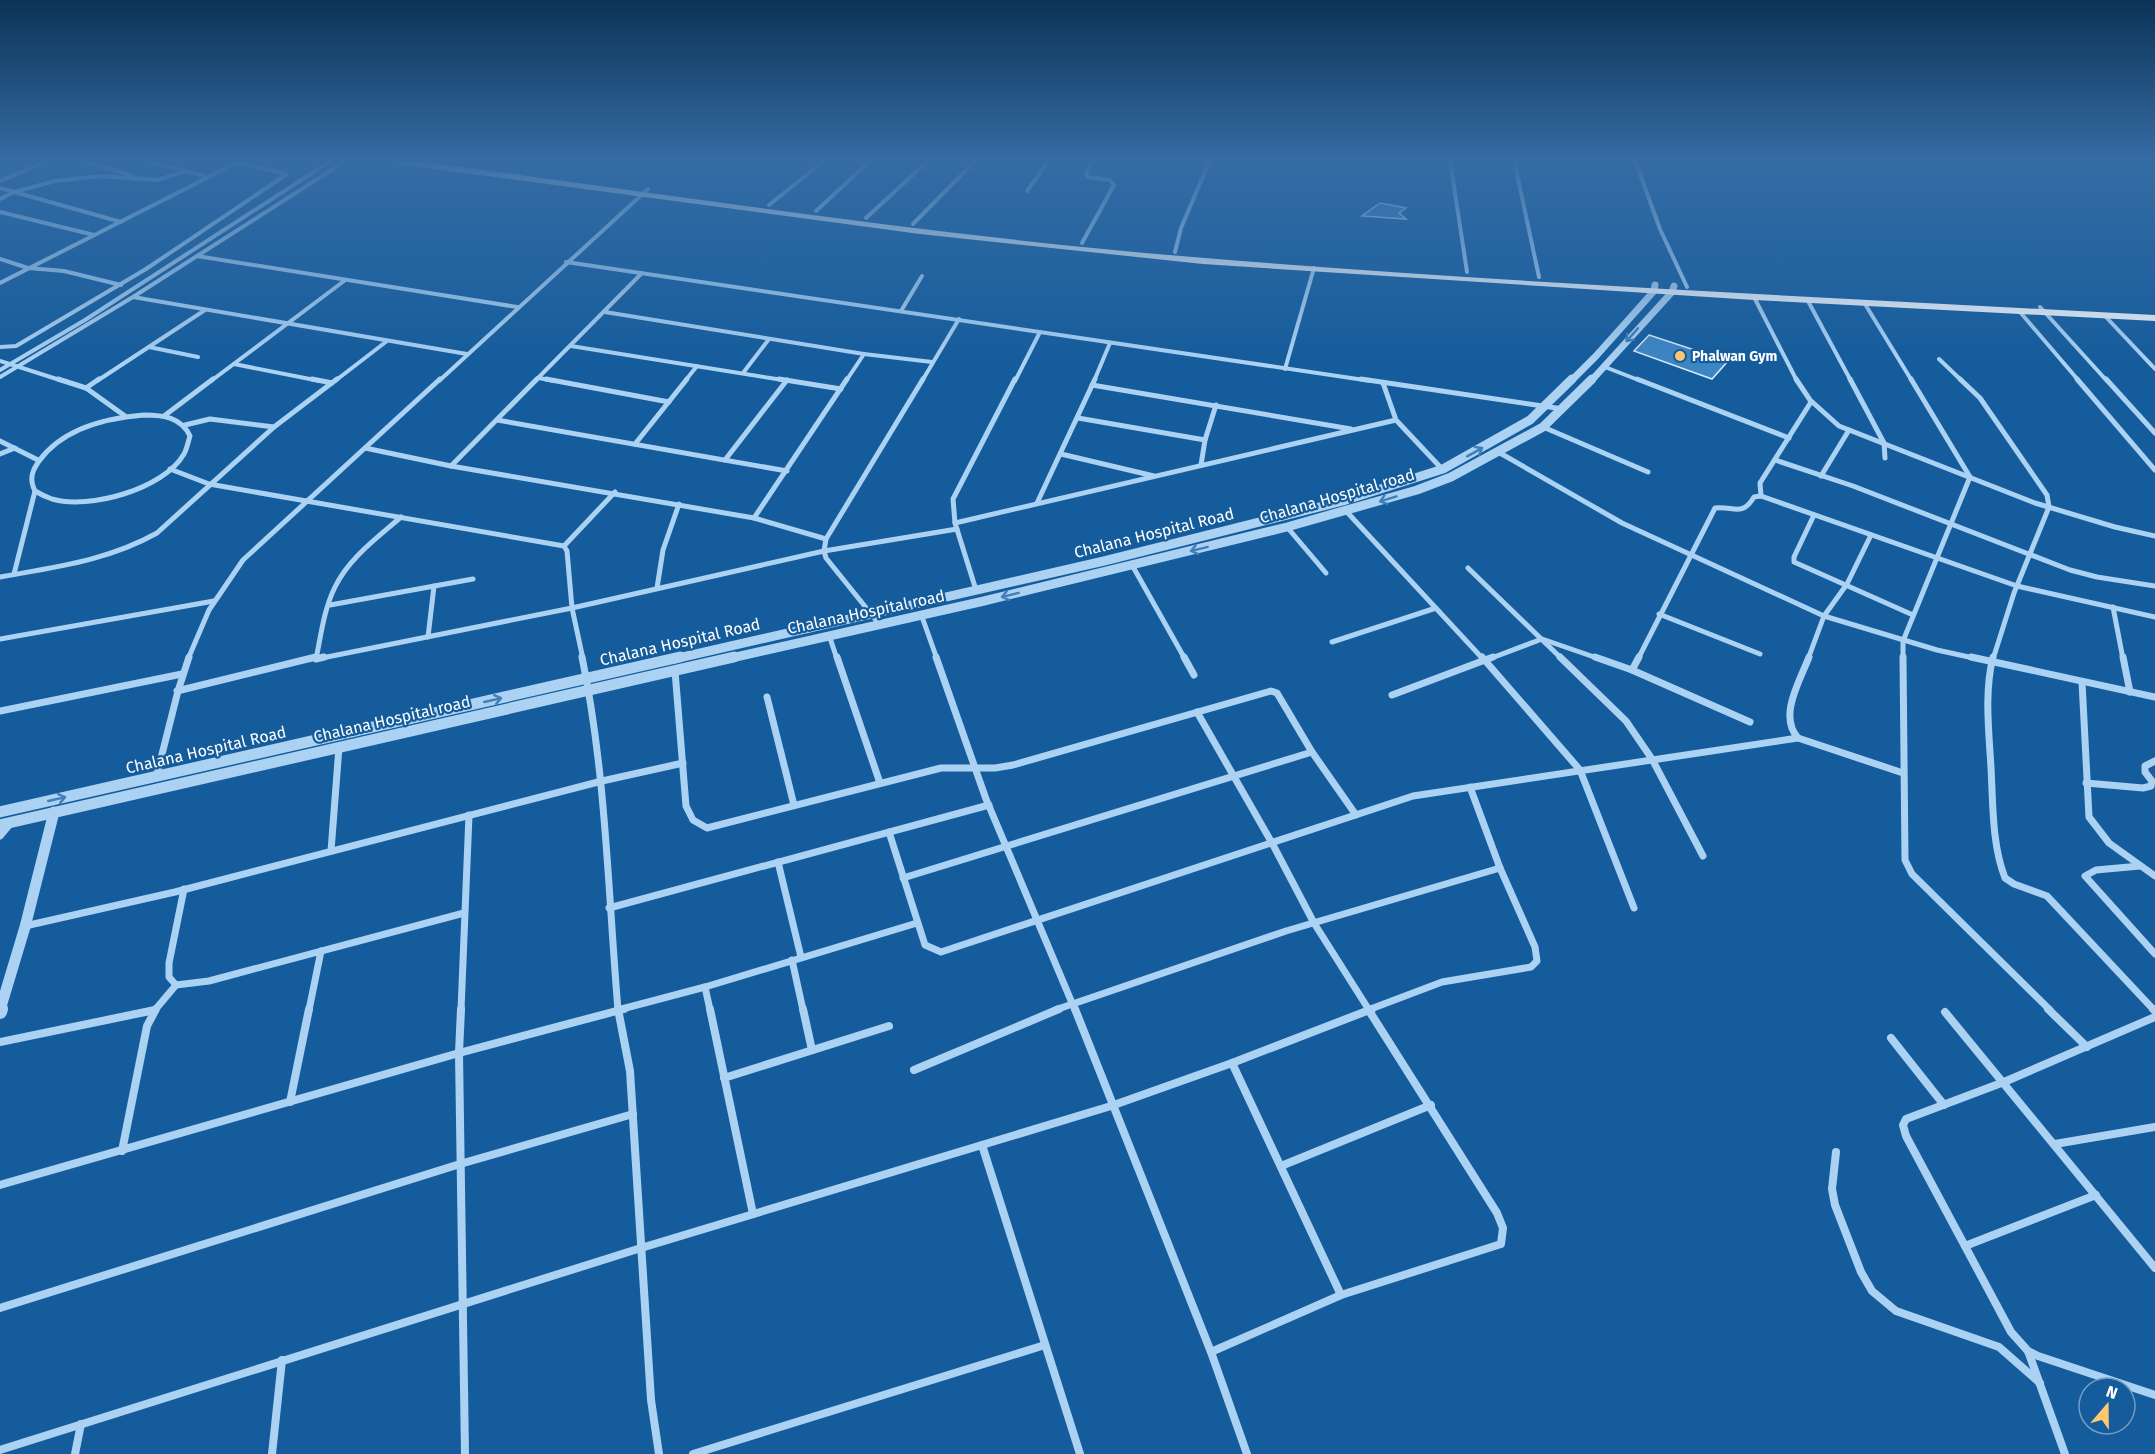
<svg xmlns="http://www.w3.org/2000/svg" width="2155" height="1454" viewBox="0 0 2155 1454" font-family="'Fira Sans',sans-serif">
<style>
.building{fill:#3e85c3;stroke:#d4eafd;stroke-width:1.5}
.lines{fill:none;stroke-linecap:round;stroke-linejoin:round}
.minor-far3{stroke:#acd2f3;stroke-width:4}
.minor-far2{stroke:#acd2f3;stroke-width:5}
.minor-far1{stroke:#acd2f3;stroke-width:7}
.minor{stroke:#acd2f3;stroke-width:8}
.tertiary-far3{stroke:#acd2f3;stroke-width:7}
.tertiary-far2{stroke:#acd2f3;stroke-width:9}
.tertiary-far1{stroke:#acd2f3;stroke-width:11}
.tertiary{stroke:#acd2f3;stroke-width:14}
.primary{fill:#f8fbff;fill-rule:evenodd}
.oneway{stroke:#427fb6}
.poi-dot{fill:#ffc86e;stroke:#155c9c;stroke-width:2}
.labels{text-anchor:middle;dominant-baseline:central;stroke-width:4.5;stroke-linejoin:round;paint-order:stroke}
.far-poi-label{font-size:14px;font-weight:bold;fill:#fff;stroke:#155c9c;text-anchor:start}
.street-label{font-size:16px;fill:#fff;stroke:#155c9c}
</style>
<rect width="100%" height="100%" fill="#155c9c"/>
<!-- building -->
<g class="building">
<polygon points="1380,203 1406,208 1399,213 1406,219 1362,216"/>
<polygon points="1649,335 1728,361 1712,379 1634,351"/>
</g>
<g class="lines">
<!-- minor-far3 -->
<g class="minor-far3">
<polyline points="76,160 131,175"/>
<polyline points="145,160 208,177"/>
<polyline points="1450,160 1467,272"/>
<polyline points="1514,160 1539,277"/>
<polyline points="1635,160 1660,229 1687,287"/>
<polyline points="0,181 49,160"/>
<polyline points="0,188 121,222"/>
<polyline points="1027,191 1049,160"/>
<polyline points="0,199 14,192 55,181 100,176 157,180 186,171"/>
<polyline points="769,205 825,160"/>
<polyline points="816,211 871,160"/>
<polyline points="0,212 94,235"/>
<polyline points="866,218 929,160"/>
<polyline points="913,224 976,160"/>
<polyline points="1082,243 1114,185 1110,180 1087,177 1086,174 1092,160"/>
<polyline points="1175,252 1181,228 1210,160"/>
<polyline points="197,256 517,307"/>
<polyline points="0,259 28,268 64,271 121,285"/>
<polyline points="566,262 1371,381"/>
<polyline points="0,283 240,161"/>
<polyline points="133,297 467,354"/>
<polyline points="1754,297 1797,381"/>
<polyline points="1808,301 1851,381"/>
<polyline points="1865,304 1912,381"/>
<polyline points="2040,307 2107,381"/>
<polyline points="901,311 922,276"/>
<polyline points="605,312 864,354 932,362"/>
<polyline points="2020,312 2079,381"/>
<polyline points="2105,316 2155,369"/>
<polyline points="571,346 789,381"/>
<polyline points="0,347 16,346 146,269 287,174 237,162"/>
<polyline points="149,347 198,357"/>
<polyline points="1939,359 1962,381"/>
<polyline points="0,361 63,381"/>
<polyline points="234,364 320,381"/>
<polyline points="1605,367 1641,381"/>
<polyline points="1285,369 1314,268"/>
<polyline points="0,370 85,320 332,160"/>
<polyline points="743,373 769,339"/>
<polyline points="0,377 133,297 347,160"/>
<polyline points="539,378 554,381"/>
<polyline points="97,381 205,310"/>
<polyline points="211,381 344,281"/>
<polyline points="335,381 387,341"/>
<polyline points="439,381 648,189"/>
<polyline points="535,381 642,273"/>
<polyline points="685,381 697,366"/>
<polyline points="846,381 864,354"/>
<polyline points="922,381 959,319"/>
<polyline points="1015,381 1040,332"/>
<polyline points="1094,381 1110,343"/>
</g>
<!-- minor-far2 -->
<g class="minor-far2">
<polyline points="58,379 86,388 125,416"/>
<polyline points="312,379 332,383"/>
<polyline points="537,379 451,466 754,518 826,539"/>
<polyline points="546,379 669,402"/>
<polyline points="779,379 841,389"/>
<polyline points="1361,379 1563,409"/>
<polyline points="1637,379 1789,438"/>
<polyline points="1796,379 1810,400 1839,426 2035,503 2115,527 2155,536"/>
<polyline points="1850,379 1884,443 1885,458"/>
<polyline points="1960,379 1980,398 2047,495 2049,507 2014,593 1993,659"/>
<polyline points="2077,379 2155,470"/>
<polyline points="2106,379 2155,433"/>
<polyline points="1383,383 1396,420 1443,470"/>
<polyline points="1092,385 1351,429"/>
<polyline points="86,388 99,379"/>
<path d="M144 415C163 415 181 417 190 436 188 442 187 449 184 454 164 489 89 510 52 499 46 497 40 494 35 491 29 479 32 471 39 461 63 428 106 418 144 415Z"/>
<polyline points="164,416 213,379"/>
<polyline points="1078,418 1205,440"/>
<polyline points="497,420 787,471"/>
<polyline points="185,425 210,419 274,427"/>
<polyline points="1543,427 1648,472"/>
<polyline points="0,441 38,460"/>
<polyline points="635,444 687,379"/>
<polyline points="365,448 451,466"/>
<polyline points="1500,453 1622,523 1824,616 1937,650 1978,659"/>
<polyline points="0,454 15,448"/>
<polyline points="1061,454 1154,476"/>
<polyline points="725,460 787,380"/>
<polyline points="1775,460 1853,486 2070,570 2097,577 2155,586"/>
<polyline points="1201,465 1205,440 1216,405"/>
<polyline points="170,469 209,484 564,546 567,551 572,608 583,659"/>
<polyline points="1821,476 1849,430"/>
<polyline points="1761,496 1760,483 1811,402"/>
<polyline points="1037,503 1095,379"/>
<polyline points="1346,511 1483,659"/>
<polyline points="1814,515 1794,557 1794,562 1913,615"/>
<polyline points="754,518 847,379"/>
<polyline points="955,523 1396,420"/>
<polyline points="1287,527 1326,573"/>
<polyline points="564,546 615,492"/>
<polyline points="1132,565 1185,659"/>
<polyline points="1468,568 1562,659"/>
<polyline points="14,574 35,491"/>
<path d="M0 577C55 567 107 561 157 533L274 427 337 379"/>
<polyline points="657,588 663,550 679,504"/>
<polyline points="976,590 955,523 953,499 1015,379"/>
<polyline points="330,605 473,579"/>
<polyline points="2113,607 2123,659"/>
<polyline points="921,614 937,659"/>
<polyline points="1659,614 1760,654"/>
<polyline points="880,625 826,558 824,551 826,539 923,379"/>
<polyline points="829,635 837,659"/>
<polyline points="428,637 434,586"/>
<polyline points="0,639 214,601"/>
<polyline points="1332,642 1436,608"/>
<polyline points="188,659 209,610 243,560 440,379"/>
<path d="M316 659C321 635 324 609 335 587 349 558 377 538 401 517"/>
<polyline points="317,659 572,608 824,551 957,529"/>
<polyline points="1489,659 1542,639 1600,659"/>
<path d="M1638 659 1715 508C1734 506 1742 517 1754 497L1761 496 2017 586 2155 617"/>
<polyline points="1808,659 1824,616 1847,584 1871,535"/>
<polyline points="1903,659 1903,641 1970,477 1911,379"/>
</g>
<!-- minor-far1 -->
<g class="minor-far1">
<path d="M582 657C606 773 608 892 618 1010"/>
<polyline points="837,657 880,783"/>
<polyline points="936,657 986,799 1075,1010"/>
<polyline points="1184,657 1194,675"/>
<polyline points="1482,657 1580,770 1634,908"/>
<polyline points="1560,657 1626,721 1652,759 1703,856"/>
<polyline points="1595,657 1632,670 1750,722"/>
<path d="M1809 657C1800 681 1778 716 1798 738L1903 773"/>
<polyline points="1903,657 1905,860 1912,874 2050,1010"/>
<polyline points="1971,657 2155,697"/>
<path d="M1993 657C1984 693 1989 732 1991 768 1993 804 1992 845 2005 878L2014 884 2047 896 2154 1010"/>
<polyline points="2123,657 2130,692"/>
<polyline points="316,659 324,657"/>
<polyline points="1632,670 1639,657"/>
<polyline points="675,671 686,806 693,820 707,828 941,768 995,768 1013,765 1271,691 1277,693 1312,752 1356,815"/>
<polyline points="2082,682 2089,817 2109,843 2155,876"/>
<polyline points="177,691 316,657"/>
<polyline points="1392,695 1493,657"/>
<polyline points="767,697 794,805"/>
<polyline points="0,711 182,674"/>
<polyline points="1197,712 1272,843 1314,923 1369,1010"/>
<polyline points="156,778 178,691 189,657"/>
<polyline points="2086,783 2143,788 2151,786 2152,781 2145,772 2145,766 2155,761"/>
<polyline points="889,832 925,945 941,952 1413,796 1798,738"/>
<polyline points="0,836 11,823"/>
<polyline points="331,851 339,747"/>
<polyline points="778,862 801,957"/>
<polyline points="2140,866 2096,870 2085,876 2155,954"/>
<polyline points="903,878 1312,752"/>
<polyline points="184,889 169,963 169,977 176,985 209,981 464,913"/>
<polyline points="609,908 989,805"/>
<polyline points="25,926 175,892 602,781 683,763"/>
<polyline points="792,960 803,1010"/>
<polyline points="705,987 710,1010"/>
<polyline points="155,1010 176,985"/>
<polyline points="309,1010 321,951"/>
<polyline points="461,1010 469,815"/>
<polyline points="618,1010 705,987 917,923"/>
<polyline points="1055,1010 1286,931 1500,868"/>
<polyline points="1368,1010 1442,982 1531,967 1537,961 1535,947 1500,868 1470,787"/>
</g>
<!-- minor -->
<g class="minor">
<polyline points="461,1009 459,1053 465,1454"/>
<polyline points="618,1009 630,1071 651,1400 659,1454"/>
<polyline points="710,1009 753,1214"/>
<polyline points="803,1009 812,1050"/>
<polyline points="1075,1009 1211,1352 1247,1454"/>
<polyline points="2048,1009 2087,1047"/>
<polyline points="2153,1009 2155,1011"/>
<polyline points="1945,1012 2155,1268"/>
<polyline points="2155,1017 2004,1082 1906,1119 1903,1125 1906,1136 2011,1332 2028,1351 2038,1356 2155,1395"/>
<polyline points="1891,1038 1944,1105"/>
<polyline points="0,1042 155,1010"/>
<polyline points="1232,1063 1341,1295"/>
<polyline points="914,1070 1059,1009"/>
<polyline points="724,1078 889,1026"/>
<polyline points="290,1102 309,1009"/>
<polyline points="2055,1144 2155,1127"/>
<polyline points="982,1145 1080,1454"/>
<polyline points="122,1151 147,1026 156,1009"/>
<polyline points="1836,1152 1832,1189 1835,1205 1861,1272 1872,1291 1896,1311 1999,1347 2040,1383"/>
<polyline points="1281,1166 1431,1105"/>
<polyline points="0,1185 459,1053 624,1009"/>
<polyline points="1965,1246 2096,1195"/>
<polyline points="0,1308 460,1164 633,1114"/>
<polyline points="2028,1351 2065,1454"/>
<polyline points="1211,1352 1341,1295 1501,1244 1503,1228 1497,1213 1368,1009"/>
<polyline points="0,1450 641,1248 1111,1106 1232,1063 1372,1009"/>
<polyline points="75,1454 81,1424"/>
<polyline points="272,1454 282,1360"/>
<polyline points="693,1454 1045,1345"/>
</g>
<!-- tertiary-far3 -->
<g class="tertiary-far3">
<polyline points="1571,381 1596,356 1654,291 1655,285"/>
<polyline points="1591,381 1672,292 1674,286"/>
</g>
<!-- tertiary-far2 -->
<g class="tertiary-far2">
<polyline points="674,659 1104,561 1343,501 1443,469 1530,420 1572,379"/>
<polyline points="727,659 984,601 1287,527 1417,490 1451,477 1543,427 1592,379"/>
</g>
<!-- tertiary-far1 -->
<g class="tertiary-far1">
<polyline points="0,812 680,657"/>
<polyline points="0,825 734,657"/>
<polyline points="0,1010 25,927 54,812"/>
</g>
<!-- tertiary -->
<polyline class="tertiary" points="0,1012 1,1009"/>
<!-- primary -->
<path class="primary" d="M386 160H410C674 195 939 237 1205 258 1521 284 1838 298 2155 315V321L1754 300 1203 264 920 234 390 163Z"/>
</g>
<!-- one-way arrows -->
<defs><path id="oneway-shaft" d="M-6 0H5M1.5-3L5.5 0L1.5 3" fill="none" stroke-width="1.6" stroke-linecap="round" stroke-linejoin="round" transform="scale(1.5)"/></defs>
<g class="oneway">
<use href="#oneway-shaft" transform="translate(1632 335) rotate(132)"/>
<use href="#oneway-shaft" transform="translate(1475 452) rotate(-29)"/>
<use href="#oneway-shaft" transform="translate(1388 499) rotate(163)"/>
<use href="#oneway-shaft" transform="translate(1199 549) rotate(166)"/>
<use href="#oneway-shaft" transform="translate(1010 595) rotate(166)"/>
<use href="#oneway-shaft" transform="translate(493 700) rotate(-13)"/>
<use href="#oneway-shaft" transform="translate(57 799) rotate(-13)"/>
</g>
<!-- sky -->
<linearGradient id="sky" x2="0" y2="1"><stop stop-color="#0c3356"/><stop offset="0.44" stop-color="#356ca4"/><stop offset="1" stop-color="#356ca4" stop-opacity="0"/></linearGradient>
<rect width="2155" height="364" fill="url(#sky)"/>
<!-- markers -->
<circle class="poi-dot" cx="1680" cy="356" r="6"/>
<g class="labels">
<!-- far-poi labels -->
<g class="far-poi-label">
<text x="1692" y="356">Phalwan Gym</text>
</g>
<!-- street labels -->
<g class="street-label">
<text transform="translate(1337 496) rotate(-16)">Chalana Hospital road</text>
<text transform="translate(1154 533) rotate(-14)">Chalana Hospital Road</text>
<text transform="translate(866 612) rotate(-12)">Chalana Hospital road</text>
<text transform="translate(680 642) rotate(-13)">Chalana Hospital Road</text>
<text transform="translate(392 719) rotate(-13)">Chalana Hospital road</text>
<text transform="translate(206 750) rotate(-13)">Chalana Hospital Road</text>
</g>
</g>
<!-- north arrow -->
<g transform="translate(2107 1406) rotate(20)"><circle r="28" fill="#155c9c" stroke="#739dc4" stroke-width="1.5"/>
<path d="M0-4.5L10 22L0 15L-10 22Z" fill="#ffc86e"/>
<text y="-9" font-size="16" font-weight="bold" text-anchor="middle" fill="#ffffff">N</text>
</g>
</svg>
